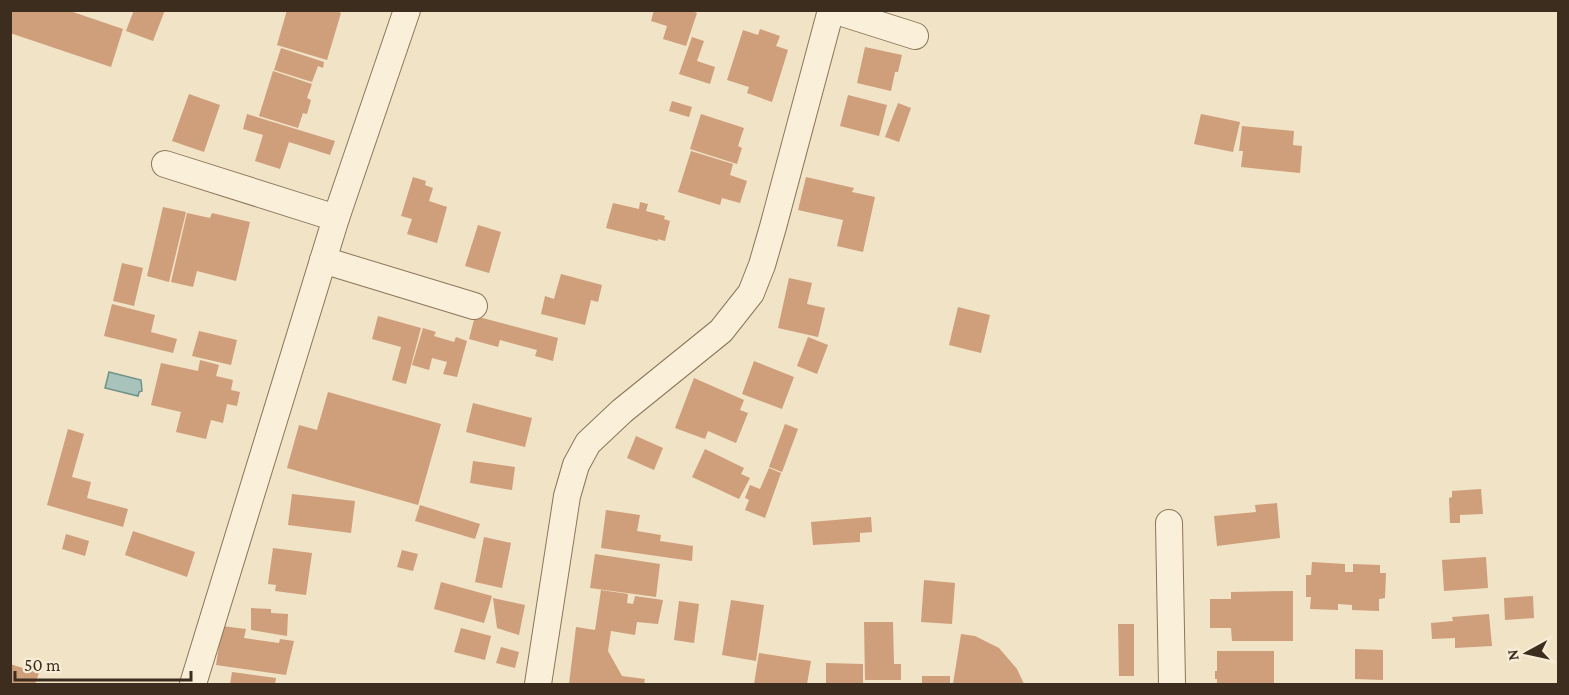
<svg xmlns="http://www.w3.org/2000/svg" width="1569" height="695" viewBox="0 0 1569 695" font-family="'Crimson Pro',serif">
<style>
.water{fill:#a8c3bb;stroke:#6e9289;stroke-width:1.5}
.building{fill:#cf9e7b}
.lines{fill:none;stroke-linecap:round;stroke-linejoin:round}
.minor-casing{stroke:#8c755b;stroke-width:28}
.minor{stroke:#faf0da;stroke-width:26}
</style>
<rect width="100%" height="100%" fill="#f0e3c6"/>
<!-- water -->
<polygon class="water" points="109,372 141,380 142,391 139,392 138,396 105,388"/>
<!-- building -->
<g class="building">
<polygon points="10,10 67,10 123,29 111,67 10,33"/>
<polygon points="134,10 165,10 153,41 126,31"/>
<polygon points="287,10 334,10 341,13 327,60 277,45"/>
<polygon points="654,10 690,10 697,13 686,46 663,39 667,26 651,21"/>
<polygon points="760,29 780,36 776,46 788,50 772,102 747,93 749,87 727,80 743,30 758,35"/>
<polygon points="692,37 704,41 697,61 715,67 710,84 679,74"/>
<polygon points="865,47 902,55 898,72 895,72 891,91 857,83"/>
<polygon points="281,48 324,62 323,68 318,66 312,82 274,70"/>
<polygon points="273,71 312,84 307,98 311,100 307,114 303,113 298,128 259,116"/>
<polygon points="189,94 220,105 204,152 172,141"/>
<polygon points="848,95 887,105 879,136 840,126"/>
<polygon points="672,101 692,107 689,117 669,111"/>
<polygon points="898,103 911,108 899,142 885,137"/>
<polygon points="247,114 335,141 330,155 289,142 280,169 255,161 263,135 243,129"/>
<polygon points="701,114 744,128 738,146 742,148 737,164 690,149"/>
<polygon points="1201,114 1240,122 1233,152 1194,144"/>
<polygon points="1242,126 1294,131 1293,145 1302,146 1300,173 1241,167 1243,151 1239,151"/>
<polygon points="691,151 733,164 730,175 747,181 740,203 722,198 720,205 678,192"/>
<polygon points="413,177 426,181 425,185 433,188 429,201 447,207 437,243 407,234 412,219 401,216"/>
<polygon points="806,177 854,188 852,192 875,197 863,252 837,246 843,220 798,210"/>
<polygon points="640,202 648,204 646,211 665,216 664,219 670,221 665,241 658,239 658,241 606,228 613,203 639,209"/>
<polygon points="163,207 186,212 169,282 147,276"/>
<polygon points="187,213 210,218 212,213 250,222 236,281 197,271 193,287 171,282"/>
<polygon points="478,225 501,232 489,273 465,266"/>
<polygon points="122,263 143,268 134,306 113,301"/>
<polygon points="561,274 602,285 598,302 591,300 585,325 541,314 545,296 554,299"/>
<polygon points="789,278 812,283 807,304 825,308 818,337 778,328"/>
<polygon points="112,304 155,315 151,332 177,339 173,353 104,336"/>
<polygon points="958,307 990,315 981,353 949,345"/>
<polygon points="378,316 421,328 406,384 392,380 401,347 372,339"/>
<polygon points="475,316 558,338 553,361 535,356 537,350 500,340 498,347 469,339"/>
<polygon points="423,328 436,332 434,336 454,342 456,337 467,341 457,377 443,374 447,362 432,358 429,370 412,365"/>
<polygon points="199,331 237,340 231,365 192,356"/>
<polygon points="808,337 828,345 817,374 797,366"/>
<polygon points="200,360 219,365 216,376 233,380 231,390 240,392 237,406 227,404 223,423 211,420 206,439 176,432 181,412 151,405 161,363 198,371"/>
<polygon points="754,361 794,377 782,409 742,394"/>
<polygon points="694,378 744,400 740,410 748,413 736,443 708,431 705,439 675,428"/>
<polygon points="328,392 441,424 418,505 287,468 299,425 317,430"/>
<polygon points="473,403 532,418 525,447 466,432"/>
<polygon points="785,424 798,429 782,472 769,467"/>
<polygon points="68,429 84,434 72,477 91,482 87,498 128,509 123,527 47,505"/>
<polygon points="636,436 663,448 654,470 627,458"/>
<polygon points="705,449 744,468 741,474 750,478 739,499 692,477"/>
<polygon points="473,461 515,467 512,490 470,483"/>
<polygon points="769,468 781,473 765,518 745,510 749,500 745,498 750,485 760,489"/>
<polygon points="1481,489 1483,514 1460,515 1460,523 1450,523 1449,498 1452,497 1452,491"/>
<polygon points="292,494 355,501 351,533 288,525"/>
<polygon points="1277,503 1280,538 1217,546 1214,516 1256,512 1255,505"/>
<polygon points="420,505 480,524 475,539 415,521"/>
<polygon points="606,510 640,515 637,531 661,535 660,541 693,546 692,561 601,548"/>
<polygon points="871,517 872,532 860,533 860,542 813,545 811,522"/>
<polygon points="133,531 195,552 187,577 125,555"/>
<polygon points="66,534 89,541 85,556 62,549"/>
<polygon points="484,537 511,543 502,588 475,582"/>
<polygon points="273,548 312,553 306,595 275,591 276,585 268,584"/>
<polygon points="402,550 418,554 413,571 397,567"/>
<polygon points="595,554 660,564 656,597 590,588"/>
<polygon points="1486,557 1488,588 1444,591 1442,560"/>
<polygon points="1312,562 1345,564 1345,572 1353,572 1353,564 1380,565 1380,573 1386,573 1385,598 1379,599 1379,611 1352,610 1352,605 1338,604 1338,610 1310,609 1311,597 1306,597 1306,575 1311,575"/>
<polygon points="924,580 955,583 952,624 921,622"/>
<polygon points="441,582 492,596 484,623 434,609"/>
<polygon points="601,590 628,594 627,603 633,604 635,596 663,600 658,624 637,622 635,635 611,631 608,651 622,676 645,679 644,684 569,684 576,627 595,630"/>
<polygon points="1293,591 1293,641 1232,641 1231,628 1210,628 1210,599 1231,599 1231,592"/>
<polygon points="1533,596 1534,618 1505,620 1504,598"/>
<polygon points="493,598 525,605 519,635 497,628"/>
<polygon points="731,600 764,605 756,661 722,655"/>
<polygon points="679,601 699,604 694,643 674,640"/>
<polygon points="251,608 271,609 271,613 288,614 287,636 251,630"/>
<polygon points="1489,614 1492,646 1455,648 1455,638 1432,639 1431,623 1453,621 1452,617"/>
<polygon points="864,622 893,622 894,664 901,664 901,680 865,680"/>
<polygon points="1118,624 1134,624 1134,676 1119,676"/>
<polygon points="222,626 246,629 244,638 279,643 280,639 294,641 286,675 216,665"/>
<polygon points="461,628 491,636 485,660 454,652"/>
<polygon points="961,634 975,636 999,648 1017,669 1024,684 953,684"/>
<polygon points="501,647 519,652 515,668 496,663"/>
<polygon points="1355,649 1383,650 1383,680 1355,679"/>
<polygon points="1217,651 1274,651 1274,684 1217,684 1217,679 1215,679 1215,671 1217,671"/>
<polygon points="759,653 811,661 807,684 754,684"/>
<polygon points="826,663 863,664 863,684 826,684"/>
<polygon points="10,664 39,673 35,684 10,684"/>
<polygon points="232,672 276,678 275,684 230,684"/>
<rect x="922" y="676" width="28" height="8"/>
</g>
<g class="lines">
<!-- minor casing -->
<g class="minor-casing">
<g id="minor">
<polyline points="833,10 915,36"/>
<polyline points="165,164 336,218"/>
<polyline points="323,260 474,306"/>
<polyline points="1169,523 1172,684"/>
<polyline points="193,684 336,218 407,10"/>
<polyline points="538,684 567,496 576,465 588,443 622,411 721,331 751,293 762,265 773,227 831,10"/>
</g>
</g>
<!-- minor -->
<use href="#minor" class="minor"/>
</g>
<!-- border -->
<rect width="1569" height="695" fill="none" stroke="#3c2d1f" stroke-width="24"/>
<!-- north arrow -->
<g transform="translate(1527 653) rotate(262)" stroke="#f7edd6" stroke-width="4.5" paint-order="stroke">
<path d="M0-4.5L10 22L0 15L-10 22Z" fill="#3c2d1f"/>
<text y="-9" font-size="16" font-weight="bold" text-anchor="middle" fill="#3c2d1f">N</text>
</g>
<!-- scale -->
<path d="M15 671v9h176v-9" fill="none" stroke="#3c2d1f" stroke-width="3"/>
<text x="24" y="671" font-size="18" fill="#3c2d1f" stroke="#f7edd6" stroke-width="4.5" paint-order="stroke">50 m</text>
</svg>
